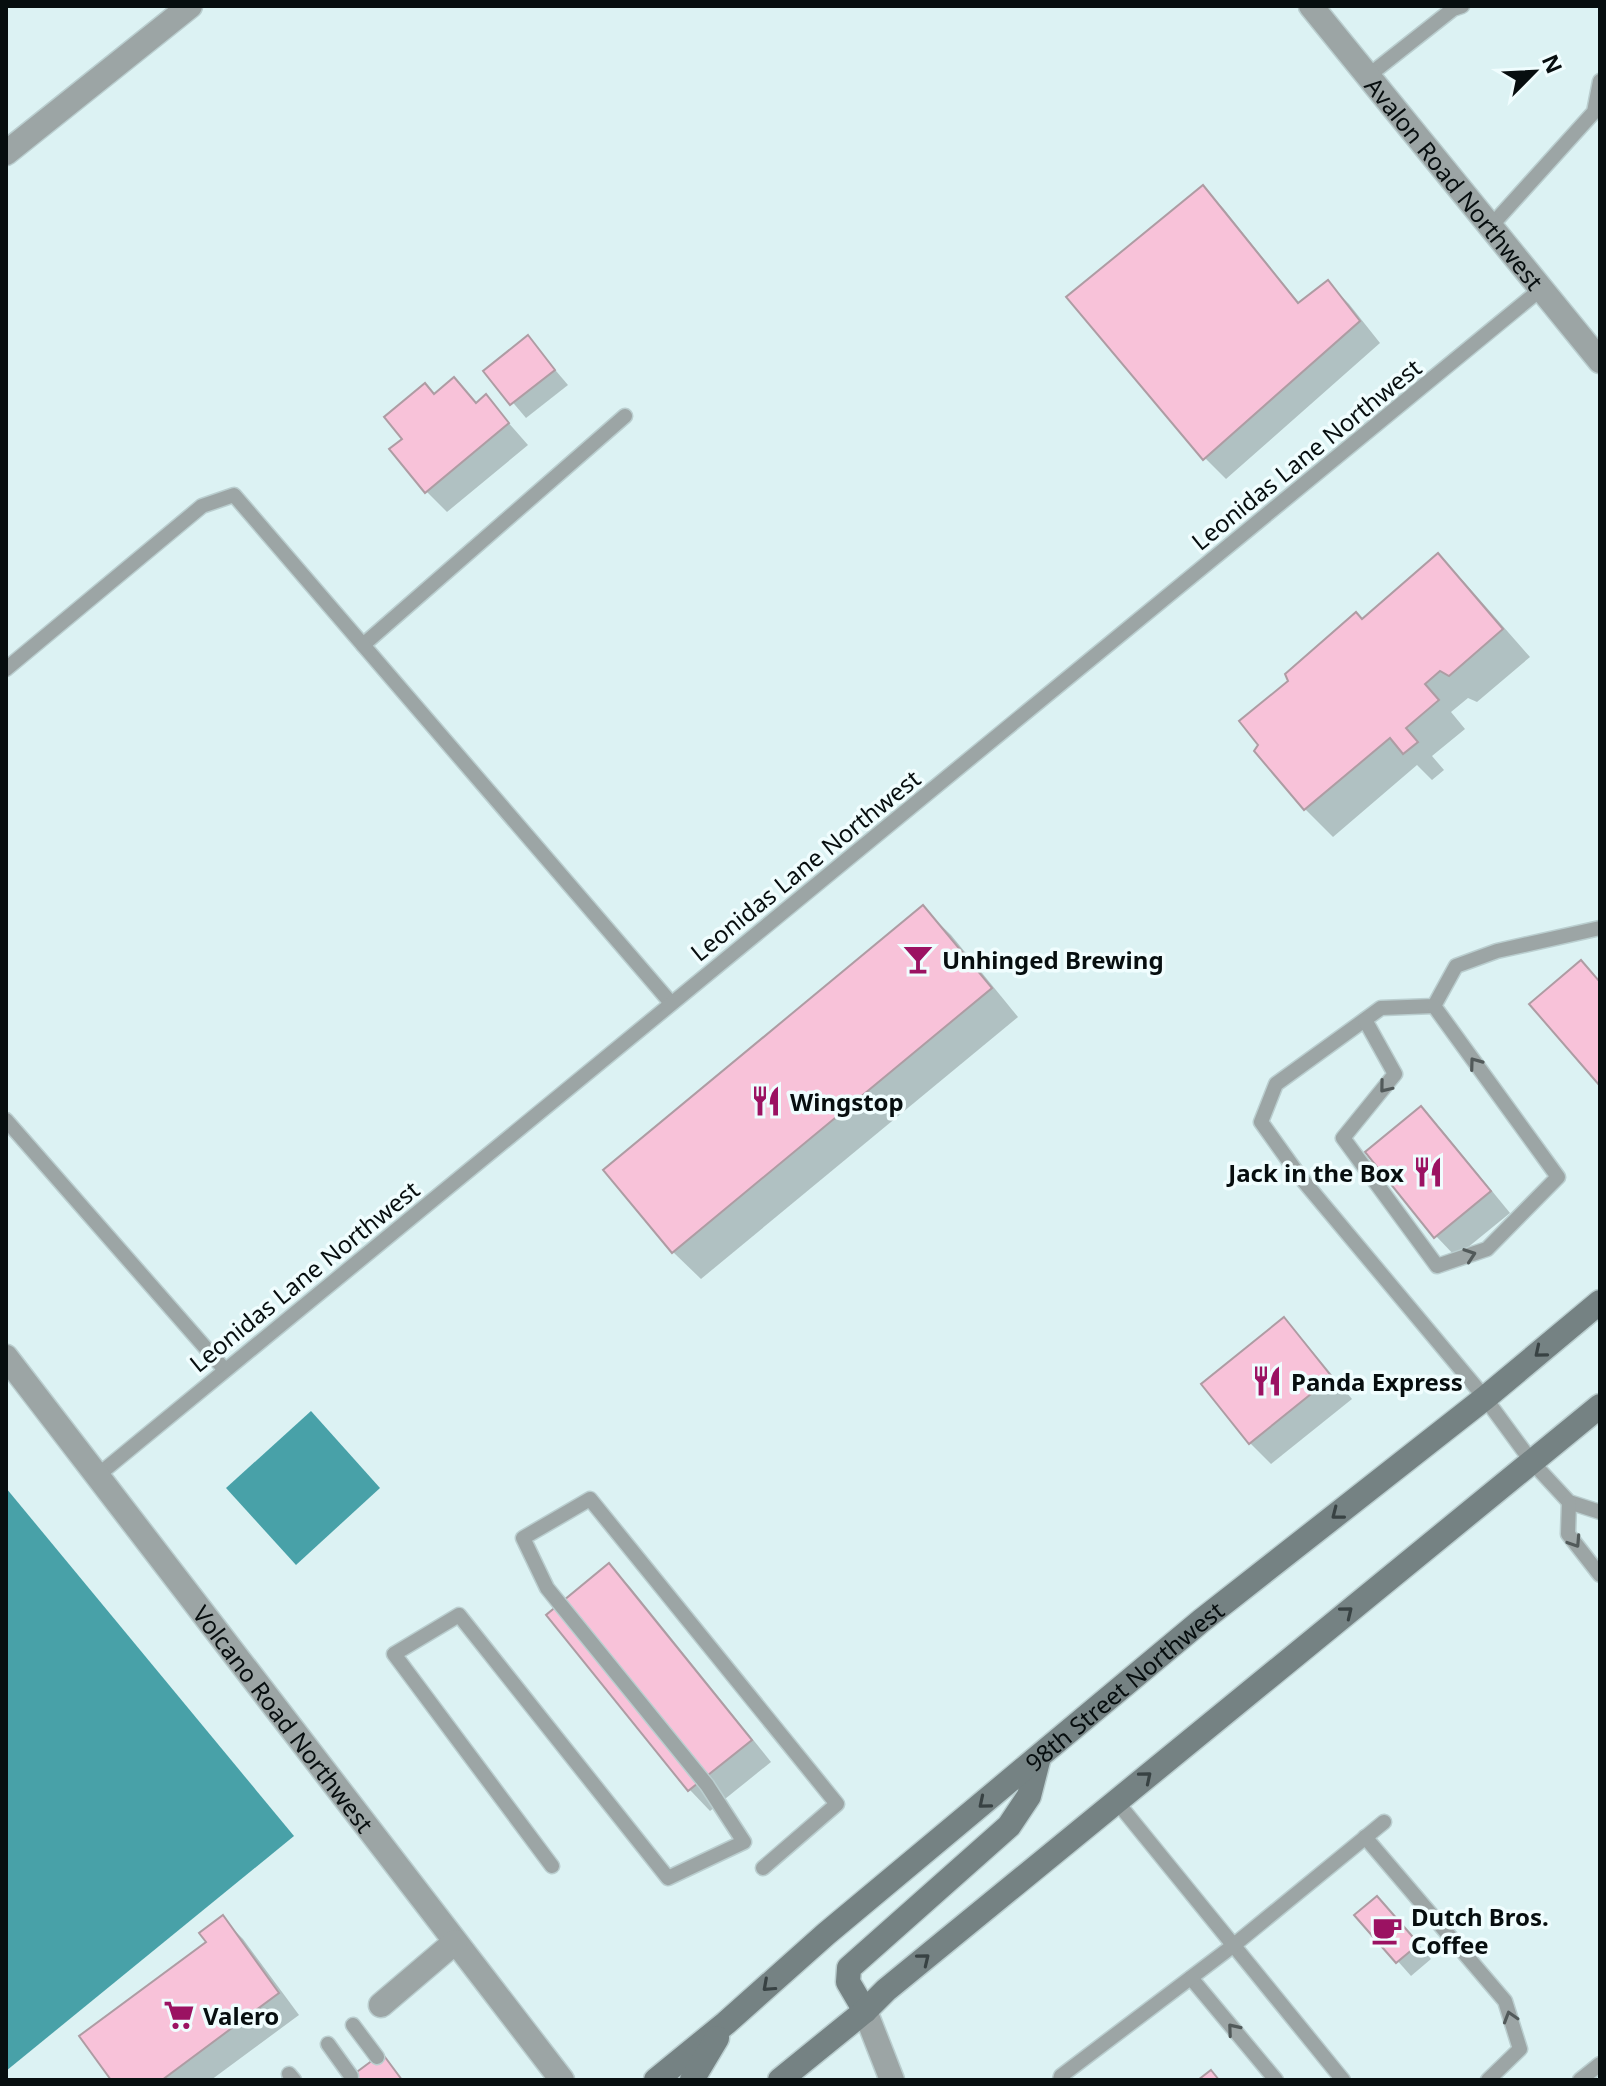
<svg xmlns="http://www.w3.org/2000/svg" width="1606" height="2086" viewBox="0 0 1606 2086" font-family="'Noto Sans',sans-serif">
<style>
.water{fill:#48a1a8}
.shadow{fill:#0003}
.building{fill:#f8c2d9;stroke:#ae9ca3;stroke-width:2}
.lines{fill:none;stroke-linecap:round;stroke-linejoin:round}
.service-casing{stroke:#bacecf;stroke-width:17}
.minor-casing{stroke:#bacecf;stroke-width:27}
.tertiary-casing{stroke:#bacecf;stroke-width:27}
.secondary-casing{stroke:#bacecf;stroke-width:27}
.service{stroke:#9ca5a5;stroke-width:14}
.minor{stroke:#9ca5a5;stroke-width:24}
.tertiary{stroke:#9ca5a5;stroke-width:24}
.secondary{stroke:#758283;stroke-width:24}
.oneway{stroke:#525a5a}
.oneway2{stroke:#384243}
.labels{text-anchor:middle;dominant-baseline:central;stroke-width:7;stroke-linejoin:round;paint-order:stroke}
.street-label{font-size:24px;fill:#070e0f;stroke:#f0fdfe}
.poi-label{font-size:24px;font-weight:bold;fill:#070e0f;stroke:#f0fdfe;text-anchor:start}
</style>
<rect width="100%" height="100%" fill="#dcf2f3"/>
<!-- water -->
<g class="water">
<polygon points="311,1411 380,1488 296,1565 226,1488"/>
<polygon points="6,1488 294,1836 6,2071"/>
</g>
<!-- shadow -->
<g class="shadow">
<polygon points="1202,188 1223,208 1300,304 1328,283 1349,304 1380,343 1226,479 1205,458 1069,298"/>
<polygon points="528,338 568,385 526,418 486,371"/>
<polygon points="454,380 477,404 486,397 528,445 447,512 426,491 404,439 435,396"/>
<polygon points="1438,555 1465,583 1530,657 1477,702 1468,698 1451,712 1465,729 1432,756 1444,770 1432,780 1417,765 1333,837 1305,809 1256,751 1362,621"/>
<polygon points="923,908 951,935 1018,1017 701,1279 673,1252"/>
<polygon points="1421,1109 1442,1130 1510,1213 1456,1257 1436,1236"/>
<polygon points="1284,1320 1304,1341 1352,1399 1271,1464 1250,1443 1203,1384"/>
<polygon points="609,1566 630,1587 771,1762 710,1811 690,1790 549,1616"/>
<polygon points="1391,1912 1431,1959 1411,1976 1357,1915"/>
<polygon points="222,1918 243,1939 299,2015 211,2080 114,2080 209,1942"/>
</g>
<!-- building -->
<g class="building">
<polygon points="1203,185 1298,303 1328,280 1360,321 1203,460 1066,297"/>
<polygon points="528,335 555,370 510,405 483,371"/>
<polygon points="454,377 476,403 486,394 509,423 425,493 389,449 402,439 384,417 425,383 434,394"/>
<polygon points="1438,553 1503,629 1449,676 1440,671 1425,684 1439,700 1406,728 1418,742 1403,754 1390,738 1304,810 1254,751 1258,745 1239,721 1288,681 1285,674 1356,612 1362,619"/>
<polygon points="923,905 992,988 672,1253 603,1170"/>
<polygon points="1581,960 1600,982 1600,1086 1529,1004"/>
<polygon points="1421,1106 1491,1191 1434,1238 1365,1152"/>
<polygon points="1284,1317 1332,1377 1249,1444 1201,1384"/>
<polygon points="609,1563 752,1740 688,1791 546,1615"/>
<polygon points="1377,1896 1419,1944 1396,1963 1354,1915"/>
<polygon points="223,1915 279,1993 162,2080 111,2080 79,2036 206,1942 199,1933"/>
<polygon points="382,2053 402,2080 346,2080 377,2057"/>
<polygon points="1211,2070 1219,2080 1198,2080"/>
</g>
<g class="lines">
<!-- service casing -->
<g class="service-casing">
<g id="service">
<polyline points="1368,76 1453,9 1462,6"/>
<polyline points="1491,226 1594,112 1600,81"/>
<polyline points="363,645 625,416"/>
<polyline points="6,669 202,506 234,495 671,1003"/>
<polyline points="1600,928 1497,951 1456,966 1434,1006 1381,1008 1276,1084 1261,1122 1301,1178 1485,1398 1532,1462 1569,1502 1600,1512"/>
<polyline points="1365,1020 1395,1074 1343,1138 1437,1266 1487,1249 1558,1177 1434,1006"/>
<polyline points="6,1120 225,1370"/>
<polyline points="97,1476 1541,289"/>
<polyline points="1569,1502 1568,1534 1600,1575"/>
<polyline points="1117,1802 1343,2080"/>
<polyline points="1365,1837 1505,2001 1520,2049 1488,2080"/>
<polyline points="552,1866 394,1654 459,1615 668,1878 744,1842 707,1785 547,1588 523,1538 590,1499 837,1804 763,1868"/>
<polyline points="1191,1978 1276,2080"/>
<polyline points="353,2025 377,2057"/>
<polyline points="328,2044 351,2076"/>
<polyline points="289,2074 294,2080"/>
<polyline points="1060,2080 1061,2076 1234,1945 1384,1822"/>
<polyline points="1580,2080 1600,2064"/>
</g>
</g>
<!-- minor casing -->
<g class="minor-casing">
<g id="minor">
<path id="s1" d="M1311 6 1600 361"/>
<polyline points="6,153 190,6"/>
<path id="s2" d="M6 1357 562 2080"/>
<polyline points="381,2005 455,1942"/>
</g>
</g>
<!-- tertiary casing -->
<g class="tertiary-casing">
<polyline id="tertiary" points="865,2011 892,2080"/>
</g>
<!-- secondary casing -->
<g class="secondary-casing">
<g id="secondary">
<polyline points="865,2011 848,1982 849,1968 1009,1826 1029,1796 1039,1757"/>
<path id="s3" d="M656 2080 726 2023 826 1934 1201 1621 1485 1398 1600 1302"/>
<polyline points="692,2080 717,2038"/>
<polyline points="780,2080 865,2011 886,1990 1600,1406"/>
</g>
</g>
<!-- service -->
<use href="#service" class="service"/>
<!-- minor -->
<use href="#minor" class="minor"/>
<!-- tertiary -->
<use href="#tertiary" class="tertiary"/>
<!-- secondary -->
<use href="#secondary" class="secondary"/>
</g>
<!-- one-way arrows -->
<defs><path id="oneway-chevron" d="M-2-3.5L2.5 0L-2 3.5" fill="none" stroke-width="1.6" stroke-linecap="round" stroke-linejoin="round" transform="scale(2)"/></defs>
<g class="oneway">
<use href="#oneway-chevron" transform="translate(1475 1063) rotate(-126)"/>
<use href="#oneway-chevron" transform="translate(1385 1087) rotate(129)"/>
<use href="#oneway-chevron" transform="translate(1470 1255) rotate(-19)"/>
<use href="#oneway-chevron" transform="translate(1575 1542) rotate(57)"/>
<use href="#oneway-chevron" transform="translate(1510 2017) rotate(-107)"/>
<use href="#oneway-chevron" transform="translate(1233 2029) rotate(-130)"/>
</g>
<g class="oneway2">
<use href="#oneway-chevron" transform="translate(1540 1352) rotate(140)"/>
<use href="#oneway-chevron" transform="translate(1337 1514) rotate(142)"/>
<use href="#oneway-chevron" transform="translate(1347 1612) rotate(-39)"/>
<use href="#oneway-chevron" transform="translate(1146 1777) rotate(-40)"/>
<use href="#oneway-chevron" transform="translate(984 1803) rotate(140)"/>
<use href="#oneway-chevron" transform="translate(924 1959) rotate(-39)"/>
<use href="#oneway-chevron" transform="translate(768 1986) rotate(138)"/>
</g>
<!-- icons -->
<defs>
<g id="bar-bare" transform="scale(2.4)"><path d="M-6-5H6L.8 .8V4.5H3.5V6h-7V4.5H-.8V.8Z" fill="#9b1262" stroke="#f0fdfe" stroke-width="2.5" paint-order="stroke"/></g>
<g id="restaurant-bare" transform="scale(2.4)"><path d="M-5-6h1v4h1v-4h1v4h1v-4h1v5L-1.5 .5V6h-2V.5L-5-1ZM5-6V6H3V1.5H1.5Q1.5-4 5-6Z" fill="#9b1262" stroke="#f0fdfe" stroke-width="2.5" paint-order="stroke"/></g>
<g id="cafe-bare" transform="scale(2.4)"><path d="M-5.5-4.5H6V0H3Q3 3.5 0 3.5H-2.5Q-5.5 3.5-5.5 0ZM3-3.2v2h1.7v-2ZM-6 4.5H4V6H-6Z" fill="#9b1262" stroke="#f0fdfe" stroke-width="2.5" paint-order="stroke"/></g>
<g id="supermarket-bare" transform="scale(2.4)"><path d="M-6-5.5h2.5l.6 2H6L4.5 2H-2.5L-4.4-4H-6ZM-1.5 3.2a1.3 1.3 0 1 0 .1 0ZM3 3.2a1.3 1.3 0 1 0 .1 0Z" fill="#9b1262" stroke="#f0fdfe" stroke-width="2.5" paint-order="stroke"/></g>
</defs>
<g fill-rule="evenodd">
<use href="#bar-bare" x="918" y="959"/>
<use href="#restaurant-bare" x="766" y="1101"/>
<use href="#restaurant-bare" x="1428" y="1172"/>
<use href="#restaurant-bare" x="1267" y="1381"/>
<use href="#cafe-bare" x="1387" y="1930"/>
<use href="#supermarket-bare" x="179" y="2015"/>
</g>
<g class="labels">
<!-- street labels -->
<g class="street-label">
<text stroke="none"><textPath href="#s1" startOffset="228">Avalon Road Northwest</textPath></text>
<text transform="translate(1306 454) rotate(-39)">Leonidas Lane Northwest</text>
<text transform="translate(805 865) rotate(-39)">Leonidas Lane Northwest</text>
<text transform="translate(304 1276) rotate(-39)">Leonidas Lane Northwest</text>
<text stroke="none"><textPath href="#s3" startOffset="612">98th Street Northwest</textPath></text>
<text stroke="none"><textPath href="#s2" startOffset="456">Volcano Road Northwest</textPath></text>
</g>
<!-- poi labels -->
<g class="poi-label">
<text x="942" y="959">Unhinged Brewing</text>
<text x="790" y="1101">Wingstop</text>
<text x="1404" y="1172" text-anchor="end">Jack in the Box</text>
<text x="1291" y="1381">Panda Express</text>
<text x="1411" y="1916">Dutch Bros.<tspan x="1411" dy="28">Coffee</tspan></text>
<text x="203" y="2015">Valero</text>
</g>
</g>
<!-- border -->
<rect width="1606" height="2086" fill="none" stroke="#070e0f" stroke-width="16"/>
<!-- north arrow -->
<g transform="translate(1534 72) rotate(66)" stroke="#f0fdfe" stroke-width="6" paint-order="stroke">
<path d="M0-6L14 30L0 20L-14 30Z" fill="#070e0f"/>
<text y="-12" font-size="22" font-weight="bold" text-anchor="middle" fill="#070e0f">N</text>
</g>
</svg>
